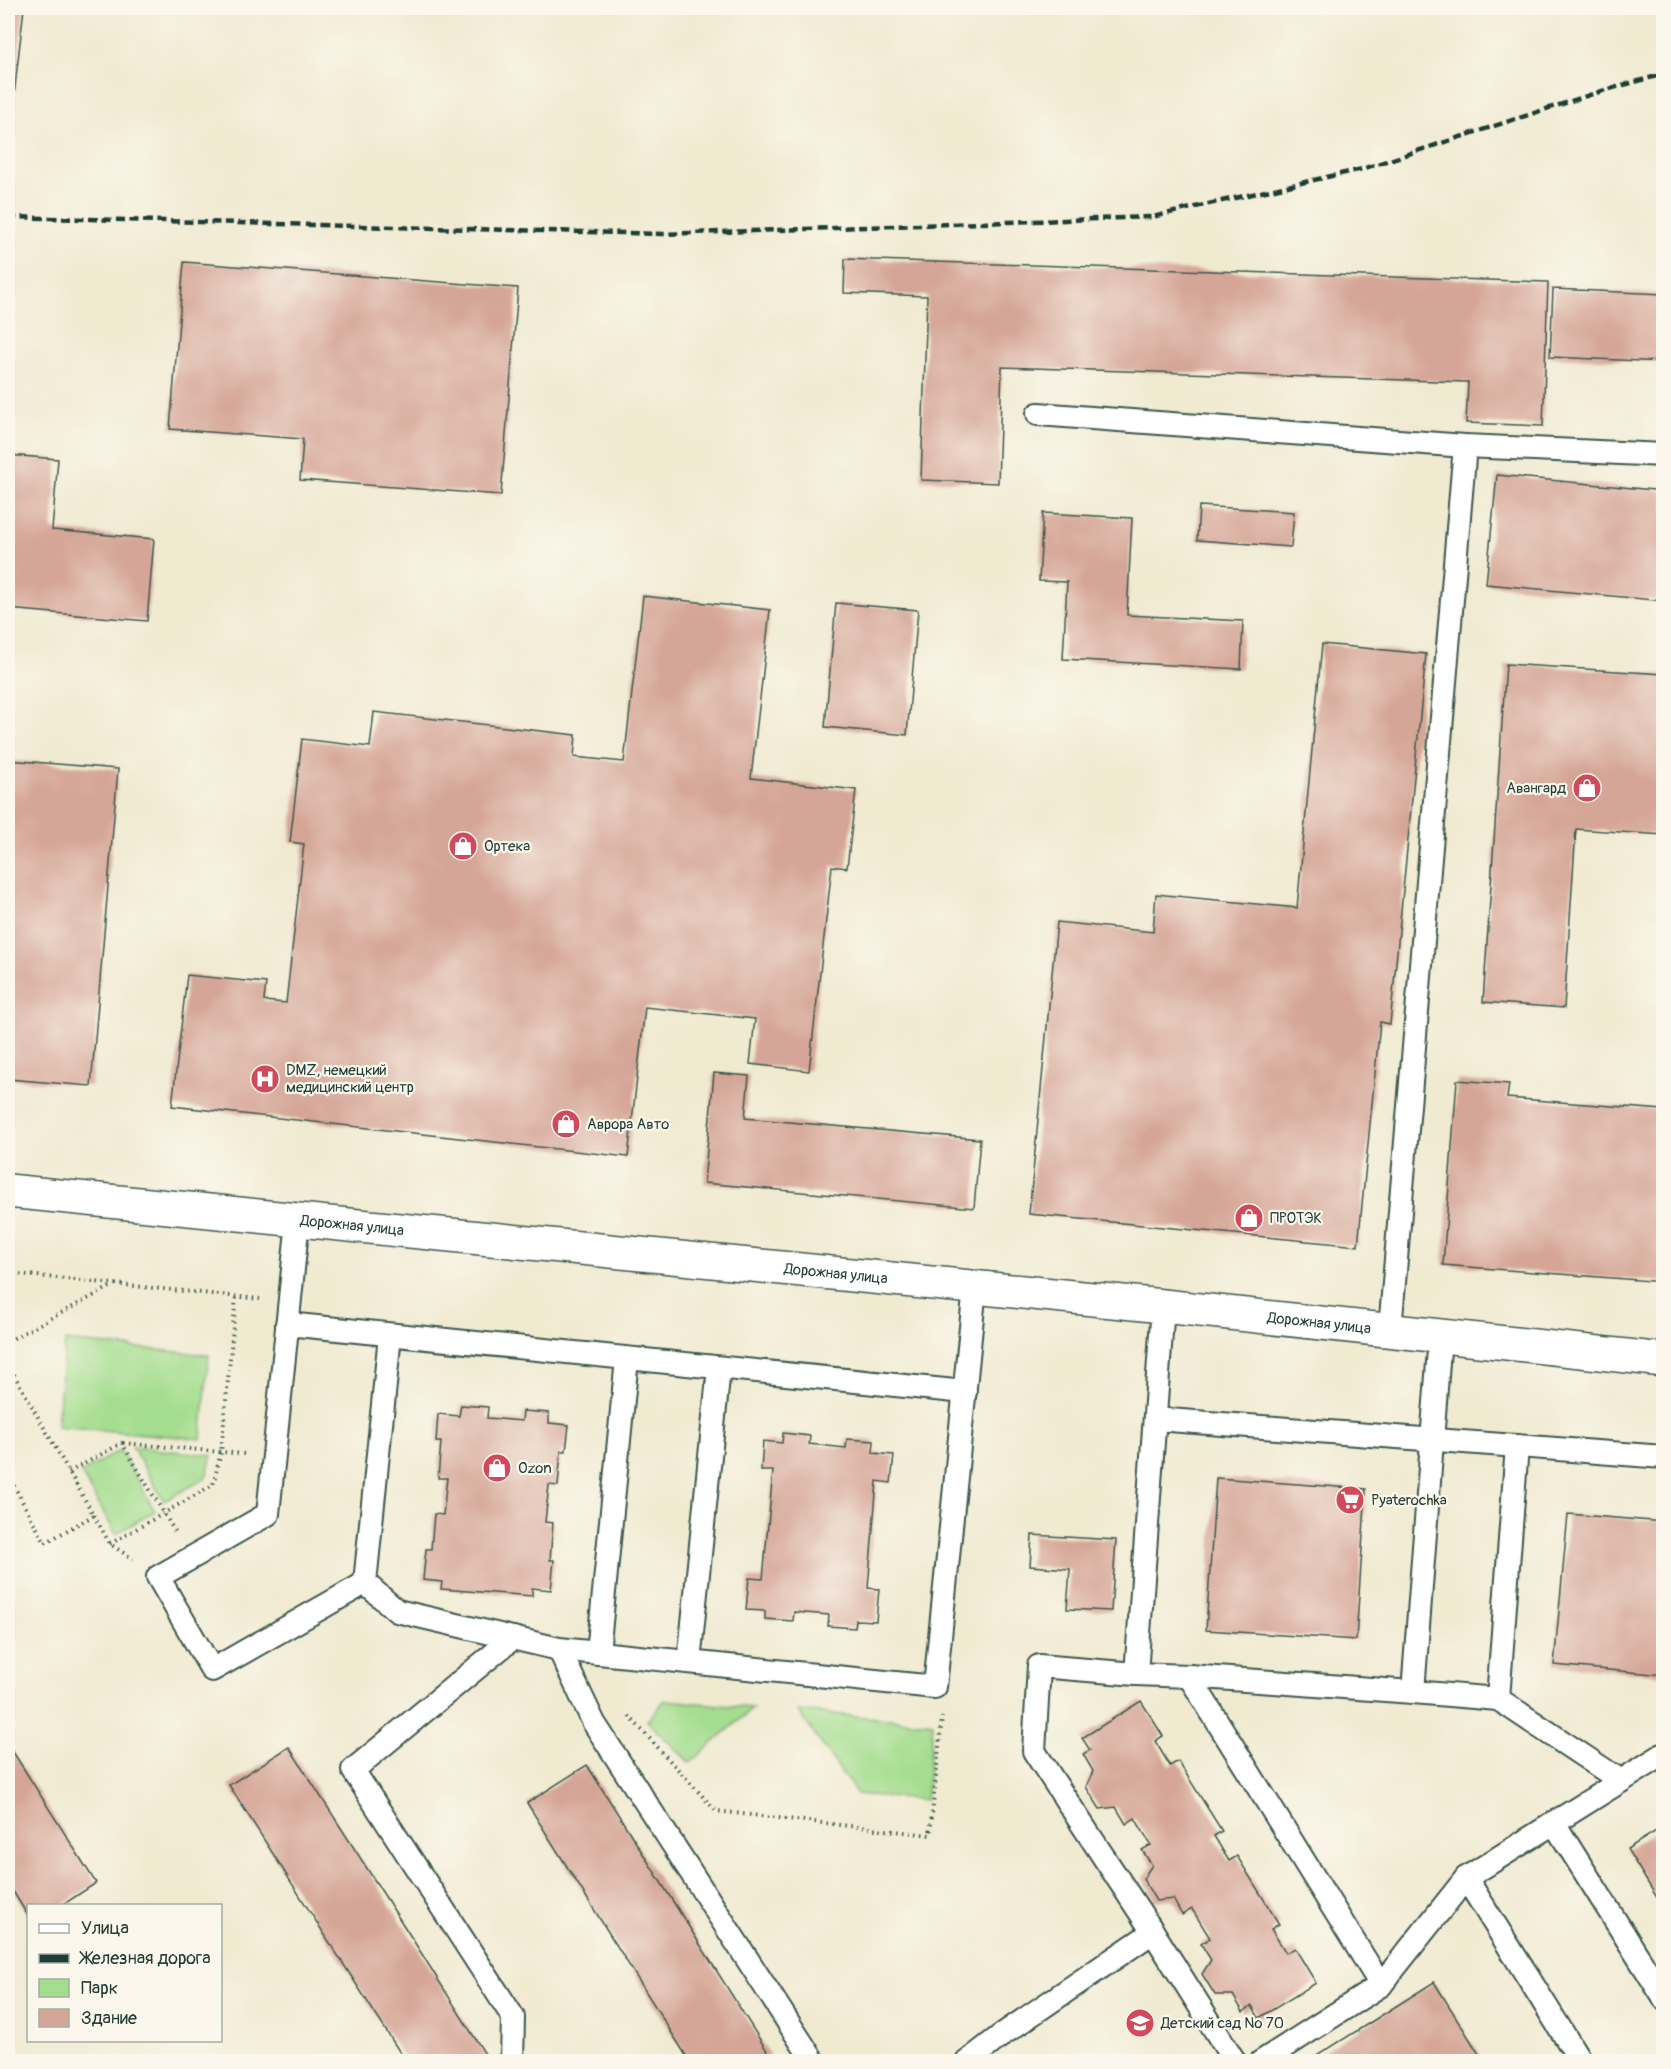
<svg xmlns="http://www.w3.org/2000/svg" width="1671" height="2069" viewBox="0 0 1671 2069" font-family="Pangolin,sans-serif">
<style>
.green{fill:#a4dd8f;stroke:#628d62;stroke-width:1.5}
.building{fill:#d5a697}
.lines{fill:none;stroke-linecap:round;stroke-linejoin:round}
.service-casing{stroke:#3e574c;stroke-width:26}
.tertiary-casing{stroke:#3e574c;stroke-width:36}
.path{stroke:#3e574c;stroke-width:4;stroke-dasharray:1.5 4.5;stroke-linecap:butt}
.service{stroke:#fff;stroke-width:22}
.tertiary{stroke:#fff;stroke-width:33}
.rail{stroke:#1f3d34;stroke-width:4.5;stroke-dasharray:9 4.5;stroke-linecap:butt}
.labels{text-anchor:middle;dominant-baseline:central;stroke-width:4.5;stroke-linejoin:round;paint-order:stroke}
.poi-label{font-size:15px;fill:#1f3d34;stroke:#fbf7ec;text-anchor:start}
.street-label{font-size:15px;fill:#1f3d34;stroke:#fbf7ec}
</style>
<rect width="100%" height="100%" fill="#fbf7ec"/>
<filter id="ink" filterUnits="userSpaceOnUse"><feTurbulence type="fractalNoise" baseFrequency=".0167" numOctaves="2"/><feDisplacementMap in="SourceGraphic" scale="12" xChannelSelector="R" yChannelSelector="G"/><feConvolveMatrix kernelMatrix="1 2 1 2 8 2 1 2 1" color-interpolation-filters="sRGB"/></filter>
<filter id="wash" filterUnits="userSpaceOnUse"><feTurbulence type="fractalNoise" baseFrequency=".008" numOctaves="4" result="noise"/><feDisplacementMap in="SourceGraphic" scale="24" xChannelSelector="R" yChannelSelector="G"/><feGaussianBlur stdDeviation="1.35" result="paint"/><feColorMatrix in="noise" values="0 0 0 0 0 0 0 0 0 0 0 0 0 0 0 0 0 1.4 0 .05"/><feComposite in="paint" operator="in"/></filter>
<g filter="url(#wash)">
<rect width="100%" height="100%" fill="#f0ead1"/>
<!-- green -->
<g class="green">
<polygon points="65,1341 209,1355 201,1439 57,1426"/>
<polygon points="132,1447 212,1455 206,1478 164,1501"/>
<polygon points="120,1450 155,1511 116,1534 81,1473"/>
<polygon points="665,1700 753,1708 690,1763 647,1721"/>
<polygon points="798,1711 933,1723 926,1800 857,1794"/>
</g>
<g id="blocks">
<!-- building -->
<g class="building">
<polygon points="8,8 24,8 9,139 8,139"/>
<polygon points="845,259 1548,282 1543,426 1466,423 1468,382 1002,367 998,483 921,480 927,296 844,293"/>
<polygon points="184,262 518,288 501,495 300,480 303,439 170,429"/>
<polygon points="1553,289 1664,294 1664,362 1550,357"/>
<polygon points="8,455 58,459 52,530 154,539 147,621 8,609"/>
<polygon points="1497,475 1664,491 1664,601 1486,584"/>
<polygon points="1199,506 1294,512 1291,547 1197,540"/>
<polygon points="1043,513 1132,518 1127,615 1243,621 1241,669 1063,659 1067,582 1039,581"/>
<polygon points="643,596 770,610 751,778 856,790 847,868 832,866 809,1071 750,1064 755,1019 645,1007 628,1157 172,1106 187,975 266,983 264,1001 286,1003 304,844 290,842 302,739 370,747 374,712 576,735 574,757 624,762"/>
<polygon points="836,603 918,610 907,735 825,727"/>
<polygon points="1322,644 1426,654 1390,1024 1380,1022 1358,1246 1029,1214 1057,922 1153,932 1156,894 1297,908"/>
<polygon points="1506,664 1664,674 1664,835 1576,829 1564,1008 1483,1002"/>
<polygon points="8,760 118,769 91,1086 8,1079"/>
<polygon points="714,1073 749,1076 745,1118 980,1139 974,1208 704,1183"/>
<polygon points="1457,1080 1509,1084 1507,1098 1664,1110 1664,1282 1443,1265"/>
<polygon points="461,1405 488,1407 487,1418 522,1421 523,1411 549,1413 549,1423 569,1425 566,1451 561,1451 558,1486 549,1485 545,1522 553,1523 550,1560 554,1560 551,1590 532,1588 532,1596 441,1589 442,1582 423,1580 426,1549 431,1549 434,1514 443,1515 447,1478 438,1478 441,1442 436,1442 438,1414 459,1416"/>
<polygon points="783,1433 810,1436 809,1444 846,1448 847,1439 874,1441 873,1453 894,1455 891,1483 877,1481 868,1588 879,1589 876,1621 856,1620 855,1628 828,1626 829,1615 794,1612 793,1621 765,1619 765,1611 746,1610 749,1578 763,1579 773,1471 761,1471 763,1441 782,1443"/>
<polygon points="1216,1478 1366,1489 1356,1640 1206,1630"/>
<polygon points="1568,1514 1664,1522 1664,1675 1554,1665"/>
<polygon points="1032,1535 1116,1540 1111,1611 1067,1609 1070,1569 1030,1566"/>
<polygon points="1141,1701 1163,1736 1155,1741 1170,1766 1178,1761 1222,1831 1214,1836 1229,1861 1237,1856 1279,1924 1271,1929 1286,1953 1295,1948 1316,1983 1259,2018 1252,2006 1243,2012 1233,1995 1215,1995 1202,1974 1211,1960 1201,1944 1210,1938 1192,1909 1182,1915 1173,1899 1156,1901 1143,1879 1152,1865 1142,1850 1151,1845 1135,1818 1126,1824 1116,1807 1100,1809 1086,1787 1093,1771 1083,1754 1090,1750 1082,1738"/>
<polygon points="8,1744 96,1883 61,1906 28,1906 28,1916 8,1883"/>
<polygon points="289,1747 413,1940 490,2062 406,2062 229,1785"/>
<polygon points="587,1765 674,1903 774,2062 690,2062 527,1803"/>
<polygon points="1664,1826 1664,1909 1627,1849"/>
<polygon points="1434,1982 1484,2062 1307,2062 1371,2022"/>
</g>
</g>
</g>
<g filter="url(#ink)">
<use href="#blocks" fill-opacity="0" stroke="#3e574c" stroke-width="1.5"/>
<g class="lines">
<!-- service casing -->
<g class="service-casing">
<g id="service">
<polyline points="1038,414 1465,446 1664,455"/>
<polyline points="298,1220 268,1514 158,1577 212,1670 365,1583"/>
<polyline points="1163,1306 1136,1674 1039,1666 1034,1751 1153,1932 1235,2062"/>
<polyline points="287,1324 965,1392"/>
<polyline points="1390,1330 1465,446"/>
<polyline points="1440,1336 1413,1692 1498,1699 1621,1781"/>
<polyline points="1155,1419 1664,1457"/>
<polyline points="365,1583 397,1611 559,1649 935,1687 975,1287"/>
<polyline points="365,1583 390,1335"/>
<polyline points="559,1649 594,1723 814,2062"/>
<polyline points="598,1653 627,1359"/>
<polyline points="689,1662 719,1368"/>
<polyline points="1136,1674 1189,1676 1413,1692"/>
<polyline points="1189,1676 1381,1985 1261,2062"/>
<polyline points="1498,1699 1517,1446"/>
<polyline points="1554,1823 1664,1754"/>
<polyline points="1466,1878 1581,2062"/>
<polyline points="1381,1985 1466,1878 1554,1823 1664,1998"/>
<polyline points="512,2062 513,2017 353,1770 513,1638"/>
<polyline points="967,2062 1003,2034 1153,1932"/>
</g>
</g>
<!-- tertiary casing -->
<g class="tertiary-casing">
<g id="tertiary">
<path id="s1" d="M8 1191 1163 1306 1664 1360"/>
</g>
</g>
<!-- path -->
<g class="path">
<polyline points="8,1273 260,1299"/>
<polyline points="8,1341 114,1285"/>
<polyline points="8,1364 110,1544 133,1559"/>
<polyline points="123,1443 244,1454"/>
<polyline points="69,1472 122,1443 175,1532"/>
<polyline points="8,1475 45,1543 94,1515"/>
<polyline points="110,1544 213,1485 221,1452 236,1297"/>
<polyline points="629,1716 716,1811 930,1835 942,1717"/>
</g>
<!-- service -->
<use href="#service" class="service"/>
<!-- tertiary -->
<use href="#tertiary" class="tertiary"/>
<!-- rail -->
<polyline class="rail" points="8,217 663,234 1152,217 1362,169 1602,91 1664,74"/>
</g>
</g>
<!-- icons -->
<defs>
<g id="shop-disc" transform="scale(1.5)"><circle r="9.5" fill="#d1495b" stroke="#fbf7ec"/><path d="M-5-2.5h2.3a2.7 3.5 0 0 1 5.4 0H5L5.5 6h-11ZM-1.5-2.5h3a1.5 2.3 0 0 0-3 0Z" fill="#fff"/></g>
<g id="hospital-disc" transform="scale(1.5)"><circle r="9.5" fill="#d1495b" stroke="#fbf7ec"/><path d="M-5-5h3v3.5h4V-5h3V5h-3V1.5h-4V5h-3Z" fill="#fff"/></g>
<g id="supermarket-disc" transform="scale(1.5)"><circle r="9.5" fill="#d1495b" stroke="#fbf7ec"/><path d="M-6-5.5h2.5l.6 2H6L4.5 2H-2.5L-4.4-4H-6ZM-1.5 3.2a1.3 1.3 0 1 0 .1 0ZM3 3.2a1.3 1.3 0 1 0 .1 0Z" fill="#fff"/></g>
<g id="school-disc" transform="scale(1.5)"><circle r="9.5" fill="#d1495b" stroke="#fbf7ec"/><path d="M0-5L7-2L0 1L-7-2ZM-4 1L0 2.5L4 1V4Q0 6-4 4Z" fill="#fff"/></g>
</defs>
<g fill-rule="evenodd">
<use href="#shop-disc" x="1587" y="788"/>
<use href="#shop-disc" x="463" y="846"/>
<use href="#hospital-disc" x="265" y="1079"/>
<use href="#shop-disc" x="566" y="1124"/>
<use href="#shop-disc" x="1249" y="1218"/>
<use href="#shop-disc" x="497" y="1468"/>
<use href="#supermarket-disc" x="1350" y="1500"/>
<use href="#school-disc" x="1140" y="2023"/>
</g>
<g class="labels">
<!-- poi labels -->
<g class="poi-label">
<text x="1566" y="788" text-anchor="end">Авангард</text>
<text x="484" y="846">Ортека</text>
<text x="286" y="1070">DMZ, немецкий<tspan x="286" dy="17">медицинский центр</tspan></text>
<text x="587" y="1124">Аврора Авто</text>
<text x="1270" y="1218">ПРОТЭК</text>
<text x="518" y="1468">Ozon</text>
<text x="1371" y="1500">Pyaterochka</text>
<text x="1161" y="2023">Детский сад № 70</text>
</g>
<!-- street labels -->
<g class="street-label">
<text stroke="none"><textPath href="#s1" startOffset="346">Дорожная улица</textPath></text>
<text stroke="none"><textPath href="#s1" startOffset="832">Дорожная улица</textPath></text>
<text stroke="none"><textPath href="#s1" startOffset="1318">Дорожная улица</textPath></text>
</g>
</g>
<!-- margin -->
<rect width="1671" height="2069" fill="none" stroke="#fbf7ec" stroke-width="30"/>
<!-- legend -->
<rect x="27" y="1904" width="195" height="138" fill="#fbf7ec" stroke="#a3ada2" stroke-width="1.5"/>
<rect x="39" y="1924" width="30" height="9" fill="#ffffff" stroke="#a3ada2" stroke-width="1.5"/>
<text x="81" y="1934" font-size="18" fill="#1f3d34">Улица</text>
<rect x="39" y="1954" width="30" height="9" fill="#1f3d34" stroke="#a3ada2" stroke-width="1.5"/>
<text x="81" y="1964" font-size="18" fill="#1f3d34">Железная дорога</text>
<rect x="39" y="1979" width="30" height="18" fill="#a4dd8f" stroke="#a3ada2" stroke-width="1.5"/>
<text x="81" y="1994" font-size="18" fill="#1f3d34">Парк</text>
<rect x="39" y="2009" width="30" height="18" fill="#d5a697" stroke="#a3ada2" stroke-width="1.5"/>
<text x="81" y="2024" font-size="18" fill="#1f3d34">Здание</text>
</svg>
